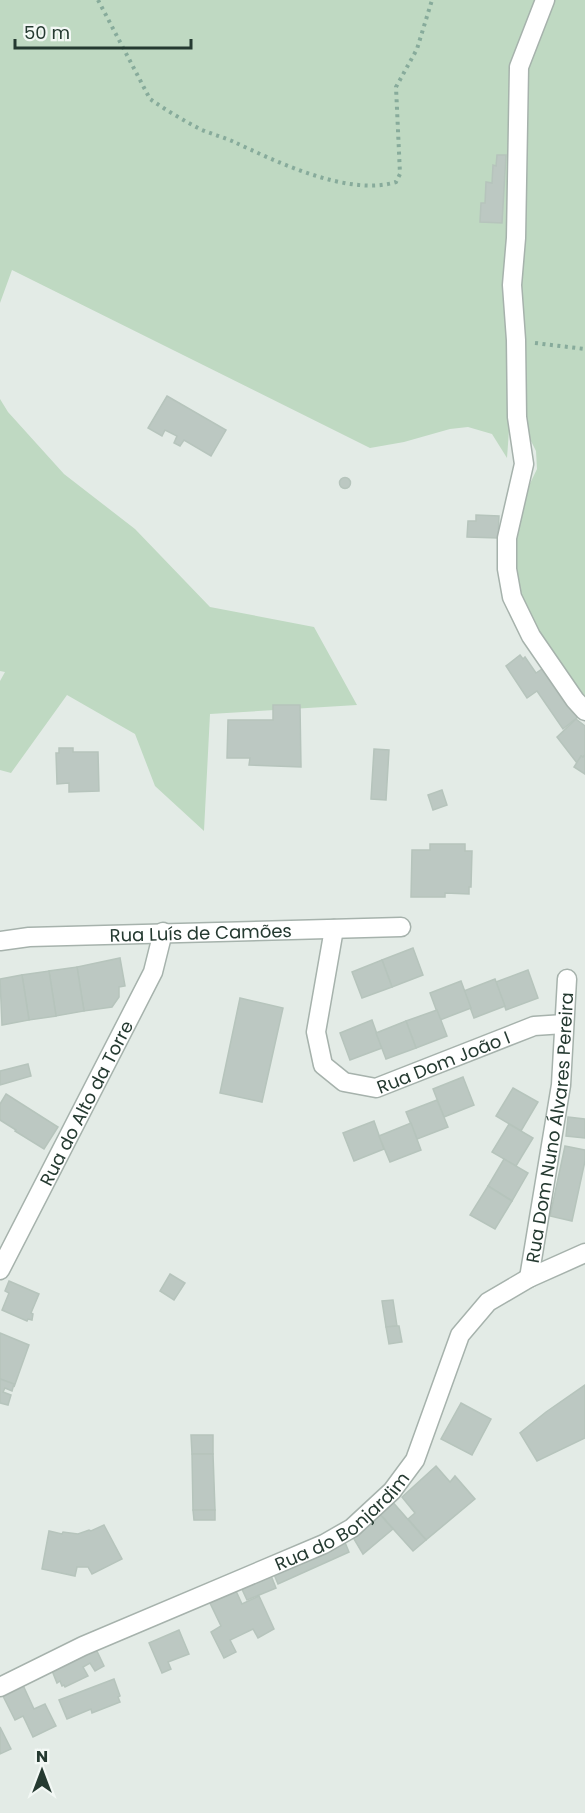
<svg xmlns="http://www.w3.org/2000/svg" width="585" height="1813" viewBox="0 0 585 1813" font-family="Poppins,sans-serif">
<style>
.green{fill:#bfd9c2}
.building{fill:#bcc8c2;stroke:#b6c4bc;stroke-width:1.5}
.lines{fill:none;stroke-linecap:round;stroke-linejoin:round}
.minor-casing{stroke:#a6b2ac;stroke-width:21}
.path{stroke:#87ab9b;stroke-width:4;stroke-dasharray:3 4.5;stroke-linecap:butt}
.minor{stroke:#fff;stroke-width:18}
.labels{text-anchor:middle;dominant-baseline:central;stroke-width:4.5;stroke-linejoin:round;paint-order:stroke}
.street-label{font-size:18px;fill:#253a31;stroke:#f3f8f5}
</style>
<rect width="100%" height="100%" fill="#e3ebe6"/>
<!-- green -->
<g class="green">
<polygon points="0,0 585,0 585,698 567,680 530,623 517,590 517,539 522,500 537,469 536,451 524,427 518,306 507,458 492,434 468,427 450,429 404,442 370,448 12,270 0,303"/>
<polygon points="0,399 8,412 64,474 135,529 210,607 314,627 357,705 210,714 204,831 155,786 135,734 67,695 11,773 0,770 0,681 5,672 0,671"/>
</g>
<!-- building -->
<g class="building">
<polygon points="497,155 506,155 502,223 480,222 481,203 485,203 486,182 492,183 493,165 496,166"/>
<polygon points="167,396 226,430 211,456 184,440 180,446 174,443 177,436 165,430 162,436 148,428"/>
<circle cx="345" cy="483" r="5.5"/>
<polygon points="476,515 499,516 498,538 467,537 468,521 476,521"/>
<polygon points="520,655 523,659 525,657 536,673 545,667 579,716 563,729 537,691 527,698 506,666"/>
<polygon points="273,705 300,705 301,767 249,765 250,758 227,758 228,720 273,720"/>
<polygon points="576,719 585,726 585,755 583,757 581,756 577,763 557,737"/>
<polygon points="59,748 73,748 73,752 98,752 99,791 69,792 69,783 57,784 56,753 59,753"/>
<polygon points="374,749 389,750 386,800 371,799"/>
<polygon points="585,755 585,774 574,767 581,756 583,757"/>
<polygon points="442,790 447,805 433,810 428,795"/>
<polygon points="430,844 465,844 465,851 472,851 471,887 469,887 469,894 445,893 445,897 411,897 412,850 430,850"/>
<polygon points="413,948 423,975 392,987 382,960"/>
<polygon points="120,958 125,986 119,987 119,997 112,1007 84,1011 77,967"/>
<polygon points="382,960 392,987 362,998 352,972"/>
<polygon points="77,967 84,1011 56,1016 49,971"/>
<polygon points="528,970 538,998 506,1010 496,982"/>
<polygon points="49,971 56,1016 29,1020 22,975"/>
<polygon points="22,975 29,1020 2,1025 0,979"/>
<polygon points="495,979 505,1006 474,1018 464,991"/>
<polygon points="461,981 471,1008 440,1020 430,993"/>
<polygon points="240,998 283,1008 262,1102 220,1093"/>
<polygon points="437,1010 447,1036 416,1048 406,1021"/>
<polygon points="372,1020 382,1048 350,1060 340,1033"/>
<polygon points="406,1021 416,1048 386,1059 376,1033"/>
<polygon points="28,1064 31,1076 0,1085 0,1071"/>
<polygon points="463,1077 474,1105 444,1117 433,1089"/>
<polygon points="513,1088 538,1102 521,1131 496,1116"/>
<polygon points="6,1094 58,1127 44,1149 15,1131 16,1130 0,1120 0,1104"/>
<polygon points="437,1100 448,1127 417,1139 406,1112"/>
<polygon points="568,1117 585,1119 585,1138 566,1136"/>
<polygon points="374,1121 384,1149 354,1161 343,1133"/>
<polygon points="411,1123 421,1150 390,1162 379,1136"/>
<polygon points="509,1124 533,1138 516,1166 492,1152"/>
<polygon points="565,1146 585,1150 585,1161 572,1221 550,1216"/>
<polygon points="504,1159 528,1173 512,1201 488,1186"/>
<polygon points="488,1186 512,1201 495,1229 470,1215"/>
<polygon points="170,1274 185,1283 174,1300 160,1291"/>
<polygon points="9,1281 39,1294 31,1313 33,1314 32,1320 28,1319 27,1321 2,1310 9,1293 5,1291"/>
<polygon points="393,1300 397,1326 386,1327 382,1301"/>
<polygon points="397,1326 399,1326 402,1342 389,1344 386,1327"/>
<polygon points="0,1333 29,1345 14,1387 14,1384 0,1379"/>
<polygon points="0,1379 14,1384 12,1391 5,1388 3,1392 11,1395 8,1405 0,1403"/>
<polygon points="585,1385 585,1438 537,1461 520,1433 546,1412"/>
<polygon points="461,1403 491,1419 472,1455 441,1439"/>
<polygon points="191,1435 213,1435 213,1454 192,1454"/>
<polygon points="192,1454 213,1454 215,1510 193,1510"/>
<polygon points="436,1466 450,1482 455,1476 475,1499 426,1540 408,1519 415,1513 402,1497"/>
<polygon points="390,1499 426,1540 413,1551 377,1511"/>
<polygon points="193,1510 215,1510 215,1520 194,1520"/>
<polygon points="377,1511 393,1529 363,1554 351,1534"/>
<polygon points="104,1525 122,1559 92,1574 88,1567 77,1567 75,1576 42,1569 49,1531 62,1534 63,1532 78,1534 89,1530 91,1531"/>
<polygon points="344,1540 349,1552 278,1584 273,1572"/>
<polygon points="270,1573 276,1588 247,1600 240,1585"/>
<polygon points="236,1591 242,1604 259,1596 274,1629 258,1638 253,1629 230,1640 236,1652 224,1658 211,1632 221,1626 210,1603"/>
<polygon points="179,1630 189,1654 168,1662 171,1669 162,1673 149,1643"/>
<polygon points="95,1647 104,1666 95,1671 90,1663 83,1667 88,1676 65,1687 64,1685 62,1686 60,1681 57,1683 51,1668"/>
<polygon points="114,1679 120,1696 118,1697 120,1702 92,1713 91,1709 67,1719 59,1700"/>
<polygon points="22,1683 34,1709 45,1704 56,1726 33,1737 23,1716 15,1720 2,1694"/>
<polygon points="0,1727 11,1749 0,1754"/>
</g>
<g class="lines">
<!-- minor casing -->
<g class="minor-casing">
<g id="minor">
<polyline points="545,0 519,67 516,238 512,285 516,340 517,417 524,464 507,538 507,569 512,597 531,636 575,700 585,711"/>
<path id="s1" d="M334 929 316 1032 323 1065 344 1082 376 1088 534 1026 564 1024"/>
<path id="s2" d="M0 941 29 937 401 927"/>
<path id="s3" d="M0 1270 153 972 163 932"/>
<path id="s4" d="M529 1278 561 1085 567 979"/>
<path id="s5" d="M0 1687 83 1646 324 1544 352 1528 392 1491 415 1460 460 1335 488 1302 529 1278 585 1253"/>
</g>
</g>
<!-- path -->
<g class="path">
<path d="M98 0 150 99C166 110 184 121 202 130 212 134 222 137 232 141 275 161 348 197 396 182L400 174 396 87 417 49 432 0"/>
<polyline points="535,343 585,349"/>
</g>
<!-- minor -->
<use href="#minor" class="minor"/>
</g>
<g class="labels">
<!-- street labels -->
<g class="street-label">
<text stroke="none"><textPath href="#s2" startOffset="201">Rua Luís de Camões</textPath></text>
<text stroke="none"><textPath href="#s1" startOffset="270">Rua Dom João I</textPath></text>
<text stroke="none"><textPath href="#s3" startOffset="188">Rua do Alto da Torre</textPath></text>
<text stroke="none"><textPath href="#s4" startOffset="152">Rua Dom Nuno Álvares Pereira</textPath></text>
<text stroke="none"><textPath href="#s5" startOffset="382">Rua do Bonjardim</textPath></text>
</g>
</g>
<!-- north arrow -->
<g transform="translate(42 1771)" stroke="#f3f8f5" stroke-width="4.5" paint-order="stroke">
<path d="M0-4.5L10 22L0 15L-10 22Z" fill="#253a31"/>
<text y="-9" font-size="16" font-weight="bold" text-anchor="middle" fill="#253a31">N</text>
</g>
<!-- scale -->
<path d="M15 39v9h176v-9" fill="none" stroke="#253a31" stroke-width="3"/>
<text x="24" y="39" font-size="18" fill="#253a31" stroke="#f3f8f5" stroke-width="4.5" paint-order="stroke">50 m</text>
</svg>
